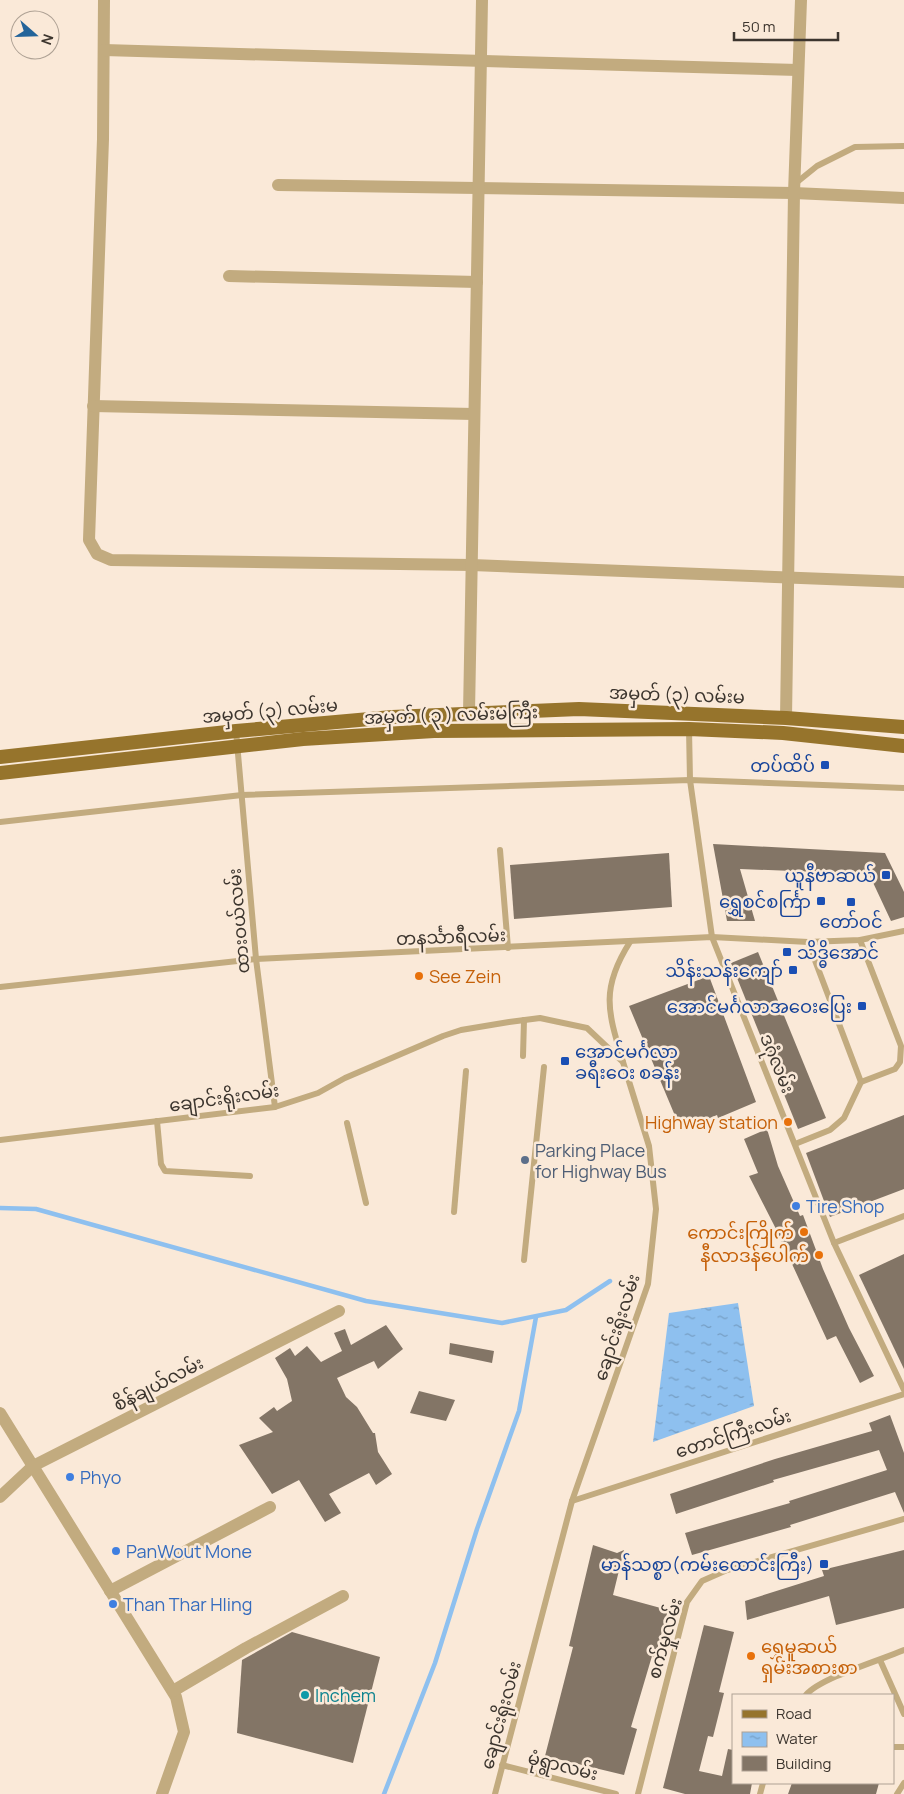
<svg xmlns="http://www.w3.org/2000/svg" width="904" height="1794" viewBox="0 0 904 1794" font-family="Manrope,'Noto Sans Myanmar',sans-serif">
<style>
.water{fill:url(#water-ripples)}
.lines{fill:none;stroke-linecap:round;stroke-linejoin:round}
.stream{stroke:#8ec0ef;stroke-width:4.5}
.building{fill:#837566}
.service{stroke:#c2ab7f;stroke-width:6}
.minor{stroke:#c2ab7f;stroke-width:12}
.primary{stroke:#96742c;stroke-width:14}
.transit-dot{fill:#1a4fb4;stroke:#fae9d8;stroke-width:2}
.food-dot{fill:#e8710a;stroke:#fae9d8;stroke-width:2}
.service-dot{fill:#5c6f8a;stroke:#fae9d8;stroke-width:2}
.shop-dot{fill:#3f7fe0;stroke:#fae9d8;stroke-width:2}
.culture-dot{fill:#0f9aa8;stroke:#fae9d8;stroke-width:2}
.labels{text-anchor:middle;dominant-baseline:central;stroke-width:5;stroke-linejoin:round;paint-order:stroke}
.street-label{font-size:18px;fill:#3c352e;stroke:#fae9d8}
.transit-label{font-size:18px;fill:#164399;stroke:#fae9d8;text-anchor:end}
.food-label{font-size:18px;fill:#c56008;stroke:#fae9d8;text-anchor:end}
.service-label{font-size:18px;fill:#4e5e75;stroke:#fae9d8;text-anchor:start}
.shop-label{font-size:18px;fill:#366cbe;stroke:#fae9d8;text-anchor:start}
.culture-label{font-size:18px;fill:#0d838f;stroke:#fae9d8;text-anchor:start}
</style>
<defs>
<pattern id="water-ripples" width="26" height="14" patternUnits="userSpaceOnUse" patternTransform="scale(1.25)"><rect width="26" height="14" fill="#8ec0ef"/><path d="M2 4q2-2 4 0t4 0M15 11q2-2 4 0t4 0" fill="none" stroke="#759dc2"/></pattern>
</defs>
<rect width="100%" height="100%" fill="#fae9d8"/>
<!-- water -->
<polygon class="water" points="738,1303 754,1406 653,1442 669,1313"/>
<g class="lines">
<!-- stream -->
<g class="stream">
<polyline points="0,1208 36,1209 366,1301 502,1323 566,1310 610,1281"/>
<polyline points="384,1794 435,1663 477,1529 519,1411 536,1317"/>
</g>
</g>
<!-- building -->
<g class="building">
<polygon points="713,844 885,853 904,892 904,917 891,921 869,874 740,869 755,921 727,921"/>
<polygon points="669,853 672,907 514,919 510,865"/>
<polygon points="758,952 826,1118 798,1129 731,963"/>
<polygon points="709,976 756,1102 718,1118 717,1115 681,1130 629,1006"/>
<polygon points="904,1115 904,1189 830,1217 806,1153"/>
<polygon points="767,1129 778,1166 800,1216 803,1215 823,1269 849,1328 874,1376 860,1383 836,1336 827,1340 775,1227 749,1176 758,1173 744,1139"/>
<polygon points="904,1254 904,1369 859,1275"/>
<polygon points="386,1325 403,1349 378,1369 374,1361 337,1378 346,1397 357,1407 373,1433 375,1433 378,1452 392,1474 376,1485 369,1473 329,1494 341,1513 325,1522 299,1480 272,1494 239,1445 273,1432 259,1418 274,1407 277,1411 292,1401 287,1379 275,1358 290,1348 295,1356 307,1346 321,1362 342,1351 334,1333 345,1329 351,1345"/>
<polygon points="450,1343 494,1351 492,1363 449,1354"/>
<polygon points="419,1391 455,1400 446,1421 410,1413"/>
<polygon points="890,1415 904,1453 904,1513 895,1492 790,1525 791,1527 692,1555 685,1533 790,1503 789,1501 887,1470 879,1450 773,1480 774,1482 676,1514 670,1494 775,1459 872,1431 869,1423"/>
<polygon points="593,1545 617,1553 624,1550 613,1595 668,1610 655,1657 652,1656 631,1727 637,1729 624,1775 545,1756 573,1647 569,1646"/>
<polygon points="904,1550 904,1608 836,1625 829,1596 747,1620 745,1601 824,1576 822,1570"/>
<polygon points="704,1625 734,1632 719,1692 724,1693 713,1737 708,1736 699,1771 722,1776 728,1749 733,1750 733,1783 752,1783 750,1794 685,1794 663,1788"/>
<polygon points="292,1632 380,1657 353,1763 237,1733 242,1660"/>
<polygon points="792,1783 879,1783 876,1794 788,1794"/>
</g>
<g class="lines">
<!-- service -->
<g class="service">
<polyline points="796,183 817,166 855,147 904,146"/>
<polyline points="689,729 690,780 712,937 834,1243 904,1390"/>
<polyline points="236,731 256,959 275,1107"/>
<polyline points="0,822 242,795 690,780 904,788"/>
<polyline points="500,850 508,948"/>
<polyline points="808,942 861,1082 895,1069 900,1062 901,1046 860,940"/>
<polyline points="0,987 256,959 712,937 808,942 860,940 904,931"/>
<polyline points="523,1056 524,1020"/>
<path d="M623 1062C608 1012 600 989 630 942"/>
<polyline points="157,1121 161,1164 165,1171 250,1176"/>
<polyline points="347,1123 366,1203"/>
<polyline points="0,1140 275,1107 318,1093 345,1078 443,1036 461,1030 509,1022 540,1018 587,1028 623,1062 649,1146 656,1209 648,1284 572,1501 495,1794"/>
<polyline points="795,1144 830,1130 844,1118 861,1082"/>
<polyline points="454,1212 466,1071"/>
<polyline points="834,1243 904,1216"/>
<polyline points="524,1260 544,1067"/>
<polyline points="572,1501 904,1394"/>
<polyline points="880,1660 904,1714"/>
<path d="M806 1695C820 1678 881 1660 904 1650"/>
<polyline points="893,1747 904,1747"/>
<polyline points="502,1765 616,1794"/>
<polyline points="638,1794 687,1602 702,1581 727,1570 904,1519"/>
<polyline points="760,1794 763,1783"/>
<polyline points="897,1794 904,1783"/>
</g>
<!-- minor -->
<g class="minor">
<polyline points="104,0 103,139 89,540 97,554 111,560 472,565 904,582"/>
<polyline points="104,50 798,70"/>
<polyline points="278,185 794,193 904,198"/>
<polyline points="229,276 477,282"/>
<polyline points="93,406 474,414"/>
<polyline points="469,713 482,0"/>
<polyline points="786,718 794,193 801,0"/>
<polyline points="0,1413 176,1697 184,1732 162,1794"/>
<polyline points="0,1497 33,1466 339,1311"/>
<polyline points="110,1591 270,1507"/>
<polyline points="173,1691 246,1648 343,1596"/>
</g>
<!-- primary -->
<g class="primary">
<polyline points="0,757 236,731 392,717 579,709 786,718 904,727"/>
<polyline points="0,773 303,739 434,731 689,729 783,733 904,746"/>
</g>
</g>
<!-- markers -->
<g class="transit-dot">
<rect x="820" y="760" width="10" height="10" rx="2.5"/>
<rect x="881" y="870" width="10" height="10" rx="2.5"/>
<rect x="816" y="896" width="10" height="10" rx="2.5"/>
<rect x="846" y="897" width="10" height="10" rx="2.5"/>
<rect x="782" y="947" width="10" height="10" rx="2.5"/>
<rect x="788" y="965" width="10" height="10" rx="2.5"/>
<rect x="857" y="1001" width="10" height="10" rx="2.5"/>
<rect x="560" y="1056" width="10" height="10" rx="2.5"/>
<rect x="819" y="1559" width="10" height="10" rx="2.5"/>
</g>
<g class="food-dot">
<circle cx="419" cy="976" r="5"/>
<circle cx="788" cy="1122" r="5"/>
<circle cx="804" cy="1232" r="5"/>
<circle cx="819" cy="1255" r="5"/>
<circle cx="751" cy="1656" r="5"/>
</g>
<circle class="service-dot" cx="525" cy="1160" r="5"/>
<g class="shop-dot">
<circle cx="796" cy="1206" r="5"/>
<circle cx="70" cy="1477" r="5"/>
<circle cx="116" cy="1551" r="5"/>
<circle cx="113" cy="1604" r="5"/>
</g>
<circle class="culture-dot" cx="305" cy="1695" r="5"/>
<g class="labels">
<!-- street labels -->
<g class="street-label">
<text transform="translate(677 694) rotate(2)">အမှတ် (၃) လမ်းမ</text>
<text transform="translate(270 710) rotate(-5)">အမှတ် (၃) လမ်းမ</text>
<text transform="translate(451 714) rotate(-2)">အမှတ် ( ၃ ) လမ်းမကြီး</text>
<text transform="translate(238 921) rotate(-95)">ထားဝယ်လမ်း</text>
<text transform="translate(451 936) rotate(-2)">တနင်္သာရီလမ်း</text>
<text transform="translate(778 1063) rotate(68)">ဒဂုံလမ်း</text>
<text transform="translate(224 1097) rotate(-8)">ချောင်းရိုးလမ်း</text>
<text transform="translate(616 1327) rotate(-72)">ချောင်းရိုးလမ်း</text>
<text transform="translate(158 1383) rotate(-27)">စိန်ချယ်လမ်း</text>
<text transform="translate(733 1433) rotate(-18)">တောင်ကြီးလမ်း</text>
<text transform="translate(664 1638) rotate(-74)">စက်မှုလမ်း</text>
<text transform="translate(500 1715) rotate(-75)">ချောင်းရိုးလမ်း</text>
<text transform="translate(563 1765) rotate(14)">မုံရွာလမ်း</text>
</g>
<!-- transit labels -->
<g class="transit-label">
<text x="815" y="765">တပ်ထိပ်</text>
<text x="876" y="875">ယူနီဗာဆယ်</text>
<text x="811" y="901">ရွှေစင်စင်္ကြာ</text>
<text x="851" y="921" text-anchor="middle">တော်ဝင်</text>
<text x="797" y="952" text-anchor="start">သိဒ္ဓိအောင်</text>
<text x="783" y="970">သိန်းသန်းကျော်</text>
<text x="852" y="1006">အောင်မင်္ဂလာအဝေးပြေး</text>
<text x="575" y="1051" text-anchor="start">အောင်မင်္ဂလာ<tspan x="575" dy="21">ခရီးဝေး စခန်း</tspan></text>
<text x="814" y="1564">မာန်သစ္စာ(ကမ်းထောင်းကြီး)</text>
</g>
<!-- food labels -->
<g class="food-label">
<text x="429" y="976" text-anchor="start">See Zein</text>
<text x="778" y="1122">Highway station</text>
<text x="794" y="1232">ကောင်းကြိုက်</text>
<text x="809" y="1255">နီလာဒန်ပေါက်</text>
<text x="761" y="1646" text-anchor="start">ရွှေမူဆယ်<tspan x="761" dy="21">ရှမ်းအစားစာ</tspan></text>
</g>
<!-- service labels -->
<g class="service-label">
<text x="535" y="1150">Parking Place<tspan x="535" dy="21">for Highway Bus</tspan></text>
</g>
<!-- shop labels -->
<g class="shop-label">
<text x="806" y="1206">Tire Shop</text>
<text x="80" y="1477">Phyo</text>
<text x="126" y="1551">PanWout Mone</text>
<text x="123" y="1604">Than Thar Hling</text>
</g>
<!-- culture labels -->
<g class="culture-label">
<text x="315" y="1695">Inchem</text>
</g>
</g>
<!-- legend -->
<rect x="732" y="1694" width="162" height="90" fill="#fae9d8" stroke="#aea194"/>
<rect x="742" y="1710" width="25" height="8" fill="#96742c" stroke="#aea194"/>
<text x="776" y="1719" font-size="15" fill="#3c352e">Road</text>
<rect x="742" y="1732" width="25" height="15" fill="url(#water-ripples)" stroke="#aea194"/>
<text x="776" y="1744" font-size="15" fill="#3c352e">Water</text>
<rect x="742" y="1756" width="25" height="15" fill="#837566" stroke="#aea194"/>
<text x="776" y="1769" font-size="15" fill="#3c352e">Building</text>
<!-- north arrow -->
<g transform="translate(35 35) rotate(110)"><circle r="24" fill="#fae9d8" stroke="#aea194"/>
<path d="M0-4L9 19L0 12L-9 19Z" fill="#23649a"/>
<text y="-8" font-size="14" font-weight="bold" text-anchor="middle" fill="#3c352e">N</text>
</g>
<!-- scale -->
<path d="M734 32v8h104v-8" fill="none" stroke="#3c352e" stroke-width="2.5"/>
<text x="742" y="32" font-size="15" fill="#3c352e" stroke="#fae9d8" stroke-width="4" paint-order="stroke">50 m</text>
</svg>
